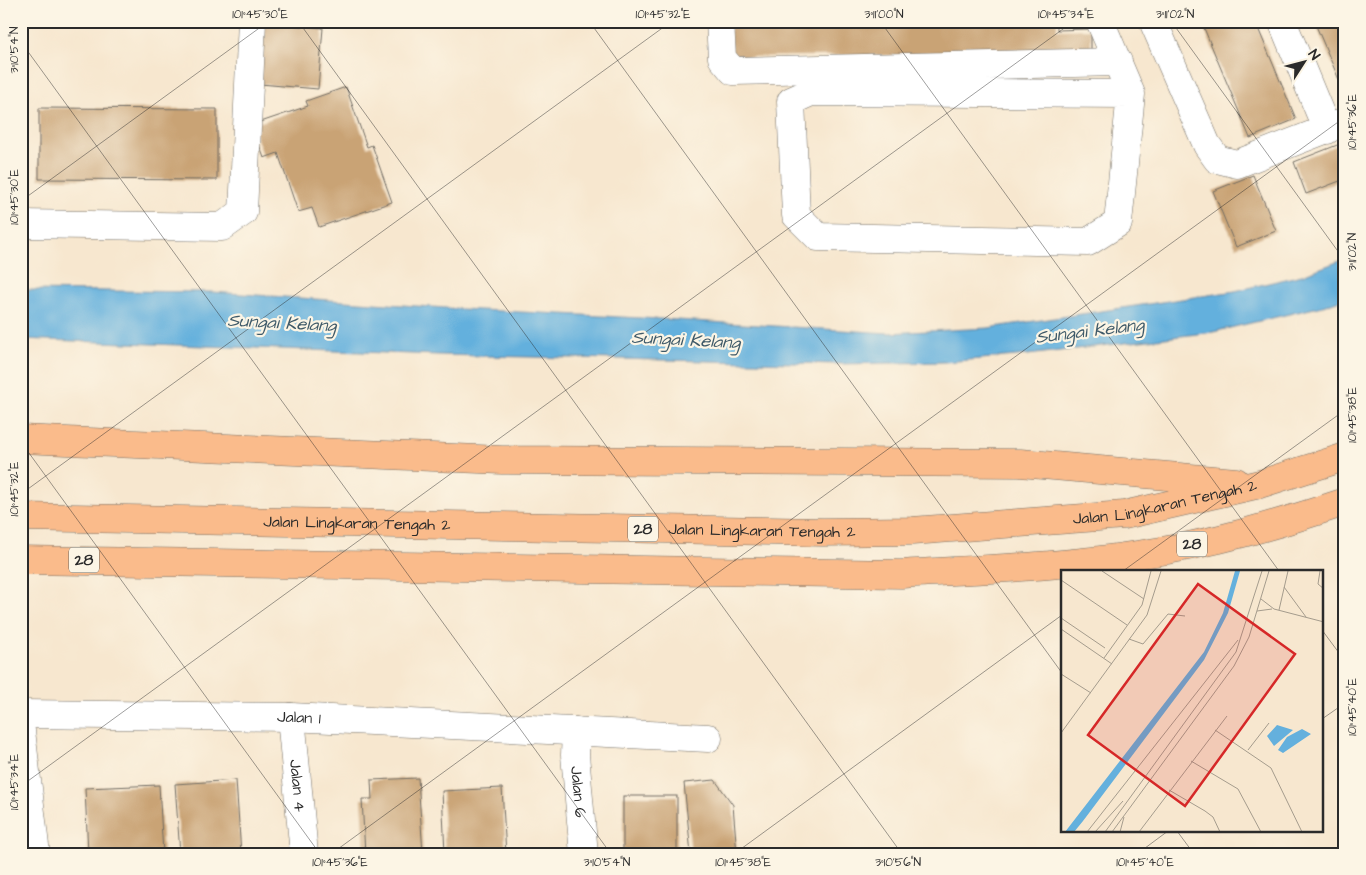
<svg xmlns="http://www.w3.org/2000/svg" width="1366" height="875" viewBox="0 0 1366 875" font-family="'Architects Daughter',sans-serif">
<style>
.water{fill:#64b0dd;stroke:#486e84}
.building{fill:#c9a374}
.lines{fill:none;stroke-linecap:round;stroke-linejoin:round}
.minor-casing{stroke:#726d64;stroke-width:29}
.highway-casing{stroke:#726d64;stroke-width:29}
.minor{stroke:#fff;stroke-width:28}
.highway{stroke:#fabb8b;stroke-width:28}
.ticks{fill:none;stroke:#2b2b2b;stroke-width:1;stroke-opacity:0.45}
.labels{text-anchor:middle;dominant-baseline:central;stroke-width:4.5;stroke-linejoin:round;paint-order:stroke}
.shield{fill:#fcf5e5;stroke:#6a6863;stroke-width:1}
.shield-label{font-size:15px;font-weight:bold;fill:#2b2b2b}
.street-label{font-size:16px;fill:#2b2b2b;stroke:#fcf5e5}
.water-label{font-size:18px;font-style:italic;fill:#3f5a69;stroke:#fcf5e5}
.inset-road{fill:none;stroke:#a59c8d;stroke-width:1}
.view{fill:#d62828;fill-opacity:0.15;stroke:#d62828;stroke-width:2.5}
.inset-edge{fill:none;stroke:#2b2b2b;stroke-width:2.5}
.neatline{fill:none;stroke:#2b2b2b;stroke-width:2}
.ticks-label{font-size:12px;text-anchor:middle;fill:#2b2b2b}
</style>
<rect width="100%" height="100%" fill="#fcf5e5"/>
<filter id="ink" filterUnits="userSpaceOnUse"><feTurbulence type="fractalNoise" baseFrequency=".02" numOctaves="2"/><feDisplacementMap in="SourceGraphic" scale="10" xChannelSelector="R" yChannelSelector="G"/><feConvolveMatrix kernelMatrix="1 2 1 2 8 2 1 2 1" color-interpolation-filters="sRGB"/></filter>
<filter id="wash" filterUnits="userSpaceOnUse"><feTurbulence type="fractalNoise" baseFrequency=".0096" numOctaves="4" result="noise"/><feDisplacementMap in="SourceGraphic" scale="20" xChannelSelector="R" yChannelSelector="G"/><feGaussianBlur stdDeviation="1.12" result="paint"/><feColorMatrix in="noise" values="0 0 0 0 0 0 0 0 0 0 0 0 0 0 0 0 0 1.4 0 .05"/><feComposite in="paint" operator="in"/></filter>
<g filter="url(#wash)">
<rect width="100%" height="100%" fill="#f7e7cf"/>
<!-- water -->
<polygon class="water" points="1345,259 1345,298 1323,306 1213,332 1028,355 945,362 840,364 438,355 21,339 21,290 212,292 461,309 661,319 889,333 988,328 1235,291 1302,275"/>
<g id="blocks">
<!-- building -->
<g class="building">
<polygon points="730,21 1057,21 1057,30 1091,29 1091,53 731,57"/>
<polygon points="1201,21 1255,21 1296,119 1250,138"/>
<polygon points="1314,21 1345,21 1345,88 1343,89"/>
<polygon points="265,23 323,28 318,89 260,84"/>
<polygon points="346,87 367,147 372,145 392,202 319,227 312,208 298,212 278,153 264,158 252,125 308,106 306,101"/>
<polygon points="39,108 217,109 217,180 39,179"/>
<polygon points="1345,142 1345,179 1306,194 1294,162"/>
<polygon points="1253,175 1276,231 1236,247 1213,191"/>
<polygon points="418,778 423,854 365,854 362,799 372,799 371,780"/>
<polygon points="236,780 241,854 180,854 175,784"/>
<polygon points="715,780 733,805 737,854 691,854 684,783"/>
<polygon points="159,785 163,854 88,854 85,788"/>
<polygon points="502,788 506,854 445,854 442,791"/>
<rect x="623" y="796" width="54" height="58"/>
</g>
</g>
</g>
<g filter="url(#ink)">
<use href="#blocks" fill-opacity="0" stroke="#726d64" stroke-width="1"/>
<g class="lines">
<!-- minor casing -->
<g class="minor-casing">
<g id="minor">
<polyline points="720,21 722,58 733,71 1118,62"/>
<polyline points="1100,21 1131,94 1118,223 1088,242 818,237 796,215 791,101 811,92 1131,94"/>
<polyline points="1153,21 1207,145 1217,159 1237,164 1345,122"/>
<polyline points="1282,21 1327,130"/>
<polyline points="21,224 222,227 243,212 252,21"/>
<path id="s1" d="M21 714 291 717 708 738"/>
<path id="s2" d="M291 717 304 854"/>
<polyline points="21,731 36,854"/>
<path id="s3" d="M576 731 575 755 584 854"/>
</g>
</g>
<!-- highway casing -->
<g class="highway-casing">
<g id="highway">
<polyline points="21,439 502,460 1020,463 1236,482"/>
<path id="s4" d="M21 517 823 532 912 531 1124 515 1260 484 1345 457"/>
<path d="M21 560 901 574C982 569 1063 567 1143 554 1212 544 1279 524 1345 502"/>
</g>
</g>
<!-- minor -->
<use href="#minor" class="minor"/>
<!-- highway -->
<use href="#highway" class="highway"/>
</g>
</g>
<!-- ticks -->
<path class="ticks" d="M298 21 902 854M589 21 1062 673M880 21 1279 571M1171 21 1345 261M21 42 611 854M21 201 269 21M21 442 320 854M21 494 672 21M1123 571 1345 410M1322 630 1345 661M1322 719 1345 703M21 786 1074 21M1177 831 1194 854M21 843 29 854M331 854 1345 117M734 854 1062 615M1137 854 1168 831"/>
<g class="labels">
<!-- shield labels -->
<g class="shield">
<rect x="628" y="516.5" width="30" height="25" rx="4"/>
<rect x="1177" y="531.5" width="30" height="25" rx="4"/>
<rect x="69" y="547.5" width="30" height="25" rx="4"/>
</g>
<g class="shield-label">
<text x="643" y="529">28</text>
<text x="1192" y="544">28</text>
<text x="84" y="560">28</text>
</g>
<!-- street labels -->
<g class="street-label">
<text stroke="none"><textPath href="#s4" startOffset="1146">Jalan Lingkaran Tengah 2</textPath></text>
<text stroke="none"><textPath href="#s4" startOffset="336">Jalan Lingkaran Tengah 2</textPath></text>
<text stroke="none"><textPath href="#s4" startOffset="741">Jalan Lingkaran Tengah 2</textPath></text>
<text stroke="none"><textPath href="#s1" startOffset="278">Jalan 1</textPath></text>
<text stroke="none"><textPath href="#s2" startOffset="69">Jalan 4</textPath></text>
<text stroke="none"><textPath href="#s3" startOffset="61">Jalan 6</textPath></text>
</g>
<!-- water labels -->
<g class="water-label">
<text transform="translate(282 323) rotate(3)">Sungai Kelang</text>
<text transform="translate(1090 331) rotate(-7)">Sungai Kelang</text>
<text transform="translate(686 340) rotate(3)">Sungai Kelang</text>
</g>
</g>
<!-- overview -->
<g transform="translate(1061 570)">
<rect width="262" height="262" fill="#f7e7cf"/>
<path d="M174 1H179L167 43 143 90 22 251 13 262H4L143 82 162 43ZM216 155 232 160 213 176 206 166ZM241 159 250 164 222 183 217 180 226 167Z" fill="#64b0dd"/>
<path class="inset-road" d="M41 1 83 29M259 1 257 14 263 19M0 10 66 55M223 17 245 47M200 29 213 39 263 52M218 40 227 1M196 41 211 39M0 48 44 78M0 59 51 94M68 69 82 74 107 44 124 46M43 88 81 35 90 1M0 104 30 123M154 160 210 198 241 262M0 163 86 45 100 1M187 180 208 153M130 191 177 219 200 262M108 220 144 241 152 247 159 262M26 262 177 70M34 262 62 231M44 262 175 82 201 1M51 262 173 96 188 67 208 1M59 262 63 247M78 262 166 146"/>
<path class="view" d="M137 14 234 84 124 236 27 165Z"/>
<rect width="262" height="262" class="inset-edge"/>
</g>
<!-- margin -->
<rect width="1366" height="875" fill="none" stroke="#fcf5e5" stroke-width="55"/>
<!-- north arrow -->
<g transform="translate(1304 62) rotate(54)" stroke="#fcf5e5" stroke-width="4" paint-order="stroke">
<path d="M0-4L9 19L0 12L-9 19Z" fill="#2b2b2b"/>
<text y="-8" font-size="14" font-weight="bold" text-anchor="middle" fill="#2b2b2b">N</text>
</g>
<rect x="28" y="28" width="1310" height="820" class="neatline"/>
<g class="ticks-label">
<text x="260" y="18">101°45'30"E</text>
<text x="663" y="18">101°45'32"E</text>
<text x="884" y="18">3°11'00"N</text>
<text x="1066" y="18">101°45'34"E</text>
<text x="1175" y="18">3°11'02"N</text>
<text transform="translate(14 50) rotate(-90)" y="4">3°10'54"N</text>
<text transform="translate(1352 122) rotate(-90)" y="4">101°45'36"E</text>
<text transform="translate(14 197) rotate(-90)" y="4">101°45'30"E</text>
<text transform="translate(1352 252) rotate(-90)" y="4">3°11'02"N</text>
<text transform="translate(1352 415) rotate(-90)" y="4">101°45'38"E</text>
<text transform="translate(14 489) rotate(-90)" y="4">101°45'32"E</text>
<text transform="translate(1352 707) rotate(-90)" y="4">101°45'40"E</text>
<text transform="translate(14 782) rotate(-90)" y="4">101°45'34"E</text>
<text x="340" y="866">101°45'36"E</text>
<text x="607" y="866">3°10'54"N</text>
<text x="743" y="866">101°45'38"E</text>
<text x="898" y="866">3°10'56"N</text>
<text x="1145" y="866">101°45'40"E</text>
</g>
</svg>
